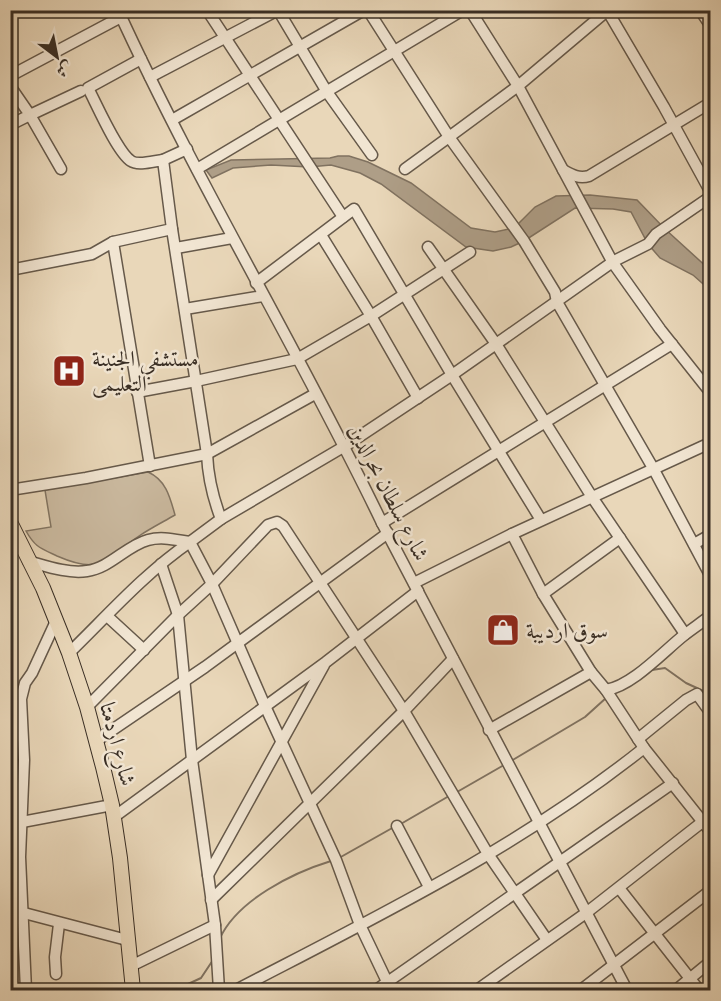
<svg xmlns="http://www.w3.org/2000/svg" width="721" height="1001" viewBox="0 0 721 1001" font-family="'IM FELL Great Primer',Amiri,serif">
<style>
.green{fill:#cbbaa0;stroke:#827462;stroke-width:1.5}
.water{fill:#ae9e87;stroke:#807260;stroke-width:1.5}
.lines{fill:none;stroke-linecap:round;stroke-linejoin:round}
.stream{stroke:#807260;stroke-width:2}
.minor-casing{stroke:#66594a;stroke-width:13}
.major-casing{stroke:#3a2f25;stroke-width:16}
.minor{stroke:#f1e5d2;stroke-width:10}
.major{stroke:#e9d7b9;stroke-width:14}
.labels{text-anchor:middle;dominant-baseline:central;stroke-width:5;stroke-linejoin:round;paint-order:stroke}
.poi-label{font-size:22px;fill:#3a2f25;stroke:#f1e5d2;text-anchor:start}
.street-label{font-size:22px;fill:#3a2f25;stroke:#f1e5d2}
</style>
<rect width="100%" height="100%" fill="#e9d7b9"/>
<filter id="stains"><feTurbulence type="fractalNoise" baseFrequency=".00333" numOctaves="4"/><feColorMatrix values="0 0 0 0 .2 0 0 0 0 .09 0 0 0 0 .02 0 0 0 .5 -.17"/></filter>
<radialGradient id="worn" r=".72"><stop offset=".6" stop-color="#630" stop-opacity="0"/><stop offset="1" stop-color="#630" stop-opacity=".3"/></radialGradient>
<!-- green -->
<path class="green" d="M148 472C166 480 170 497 175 515 163 522 151 528 139 536 104 559 103 576 57 556 40 548 35 547 26 531L51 527 45 490Z"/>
<!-- water -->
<polygon class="water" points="338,156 349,156 368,162 411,183 471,228 495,232 514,228 535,207 556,196 590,195 637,200 665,229 710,270 710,290 693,275 660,258 648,244 631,212 613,209 575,208 524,241 511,247 493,251 466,247 381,184 360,173 331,165 309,167 271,165 233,168 212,178 206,170 231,160 330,158"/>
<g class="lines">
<!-- stream -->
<g class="stream">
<polyline points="652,670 665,668 686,683 710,694"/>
<polyline points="511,761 585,717 606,698"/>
<polyline points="457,792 504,765"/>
<polyline points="399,825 449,796"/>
<polyline points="339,858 394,827"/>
<path d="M220 938C238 900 292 873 331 861"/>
<polyline points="175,990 201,978 213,960"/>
</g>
<!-- minor casing -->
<g class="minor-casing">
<g id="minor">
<path d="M118 10C198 185 299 350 382 523L627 990"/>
<polyline points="207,10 343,217"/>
<polyline points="278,10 327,92 372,155"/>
<polyline points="368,10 449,137 518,86 608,10"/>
<polyline points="470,10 518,86 613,263 660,329 710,392"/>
<polyline points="607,10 664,107 710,191"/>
<polyline points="700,10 710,25"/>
<polyline points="10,76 121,17 129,10"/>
<polyline points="150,77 278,10"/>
<polyline points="10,86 30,115 10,125"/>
<polyline points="172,120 364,10"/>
<polyline points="163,160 187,149"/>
<polyline points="61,169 30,115 81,91"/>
<polyline points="197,169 463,10"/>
<polyline points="405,169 449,137 524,241 555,292 557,302 653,468 710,575"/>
<path d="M563 170C572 175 579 179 589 176L710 103"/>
<path d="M172 229 207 454C208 478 213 498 221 519"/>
<polyline points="321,235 371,316 418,398"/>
<path d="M113 242 172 229 163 160C154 161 138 166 131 161 117 152 96 103 88 88L141 59"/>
<polyline points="428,247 496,344 592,497 685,634"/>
<polyline points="176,248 232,238"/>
<polyline points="10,270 92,254 113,242 150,466"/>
<polyline points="256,283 354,209 452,375 541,520"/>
<polyline points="185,309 263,296"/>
<polyline points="137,392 196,381 297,359 371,316 470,252"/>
<polyline points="10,490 86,478 207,454 315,394"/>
<polyline points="382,523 672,344"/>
<polyline points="512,534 543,594"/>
<polyline points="620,538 543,594 591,672 606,690 644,748 710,831"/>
<polyline points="694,544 710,535"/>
<path d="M28 561C46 566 68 574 87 571 110 568 126 546 148 540 162 536 176 540 190 542"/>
<polyline points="161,564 178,615 192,760 215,925 219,990"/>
<polyline points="414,583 512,534 710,443"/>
<polyline points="107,616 144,650"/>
<path d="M69 653C108 615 145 573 190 542"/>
<path d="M606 690C632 686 663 652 683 636 692 629 701 623 710 616"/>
<polyline points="87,707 178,615 212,584 265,706 336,860 360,925 391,990"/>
<polyline points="489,730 591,672"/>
<polyline points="638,739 686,700 697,694 710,712"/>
<polyline points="96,741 205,667 388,533"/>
<polyline points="114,817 326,662 418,591"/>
<polyline points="22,822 112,805"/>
<polyline points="397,826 429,887"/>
<polyline points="208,875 324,665"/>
<polyline points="619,888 699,990"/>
<polyline points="211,900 404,711 453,659"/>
<polyline points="24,913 127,940"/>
<polyline points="547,940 488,854 404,711 283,526 277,522 268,525 212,584 190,542 221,519 345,446 452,375 614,261 648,244 656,234 710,197"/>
<polyline points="131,966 215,925"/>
<polyline points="56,974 55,957 59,924"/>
<polyline points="26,990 20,857 24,760 21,699 25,683 32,673 56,621"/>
<path d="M236 990C376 917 520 847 644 748"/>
<polyline points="376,990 673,783"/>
<polyline points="477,990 586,913 710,816"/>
<polyline points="581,990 710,891"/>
<polyline points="676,990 710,962"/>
</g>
</g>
<!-- major casing -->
<g class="major-casing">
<polyline id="major" points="10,522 43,588 69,653 87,707 103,767 112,805 120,858 133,990"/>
</g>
<!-- minor -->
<use href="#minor" class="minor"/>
<!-- major -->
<use href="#major" class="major"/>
</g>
<!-- icons -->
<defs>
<g id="hospital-square" transform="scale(1.725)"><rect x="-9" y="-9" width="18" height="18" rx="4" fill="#8f2418" stroke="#f1e5d2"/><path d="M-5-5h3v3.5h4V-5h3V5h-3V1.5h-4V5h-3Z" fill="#fff"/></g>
<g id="shop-square" transform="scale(1.725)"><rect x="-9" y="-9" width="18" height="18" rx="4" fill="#8f2418" stroke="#f1e5d2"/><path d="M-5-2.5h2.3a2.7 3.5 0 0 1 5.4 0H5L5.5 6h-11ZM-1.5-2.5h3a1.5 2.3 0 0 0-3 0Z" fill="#fff"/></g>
</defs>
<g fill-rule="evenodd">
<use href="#hospital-square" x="69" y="371"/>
<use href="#shop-square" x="503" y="630"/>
</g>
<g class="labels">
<!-- poi labels -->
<g class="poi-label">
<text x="92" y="358">مستشفي الجنينة<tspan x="92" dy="25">التعليمى</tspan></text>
<text x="526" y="630">سوق ارديبة</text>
</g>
<!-- street labels -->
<g class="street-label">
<text transform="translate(389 492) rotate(63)">شارع سلطان بحرالدين</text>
<text transform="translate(118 744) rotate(75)">شارع اردمتا</text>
</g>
</g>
<!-- margin -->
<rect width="721" height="1001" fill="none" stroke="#e9d7b9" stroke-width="36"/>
<rect x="12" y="12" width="697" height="977" fill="none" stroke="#3a2f25" stroke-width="3"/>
<rect x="18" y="18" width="685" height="965" fill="none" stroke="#3a2f25" stroke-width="1.5"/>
<!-- north arrow -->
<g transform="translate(57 57) rotate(148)" stroke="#f1e5d2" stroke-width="4.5" paint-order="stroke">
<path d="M0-4.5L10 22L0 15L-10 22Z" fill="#3a2f25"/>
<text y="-9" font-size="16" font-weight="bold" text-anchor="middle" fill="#3a2f25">ش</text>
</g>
<rect width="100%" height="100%" filter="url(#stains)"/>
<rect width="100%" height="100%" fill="url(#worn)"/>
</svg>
